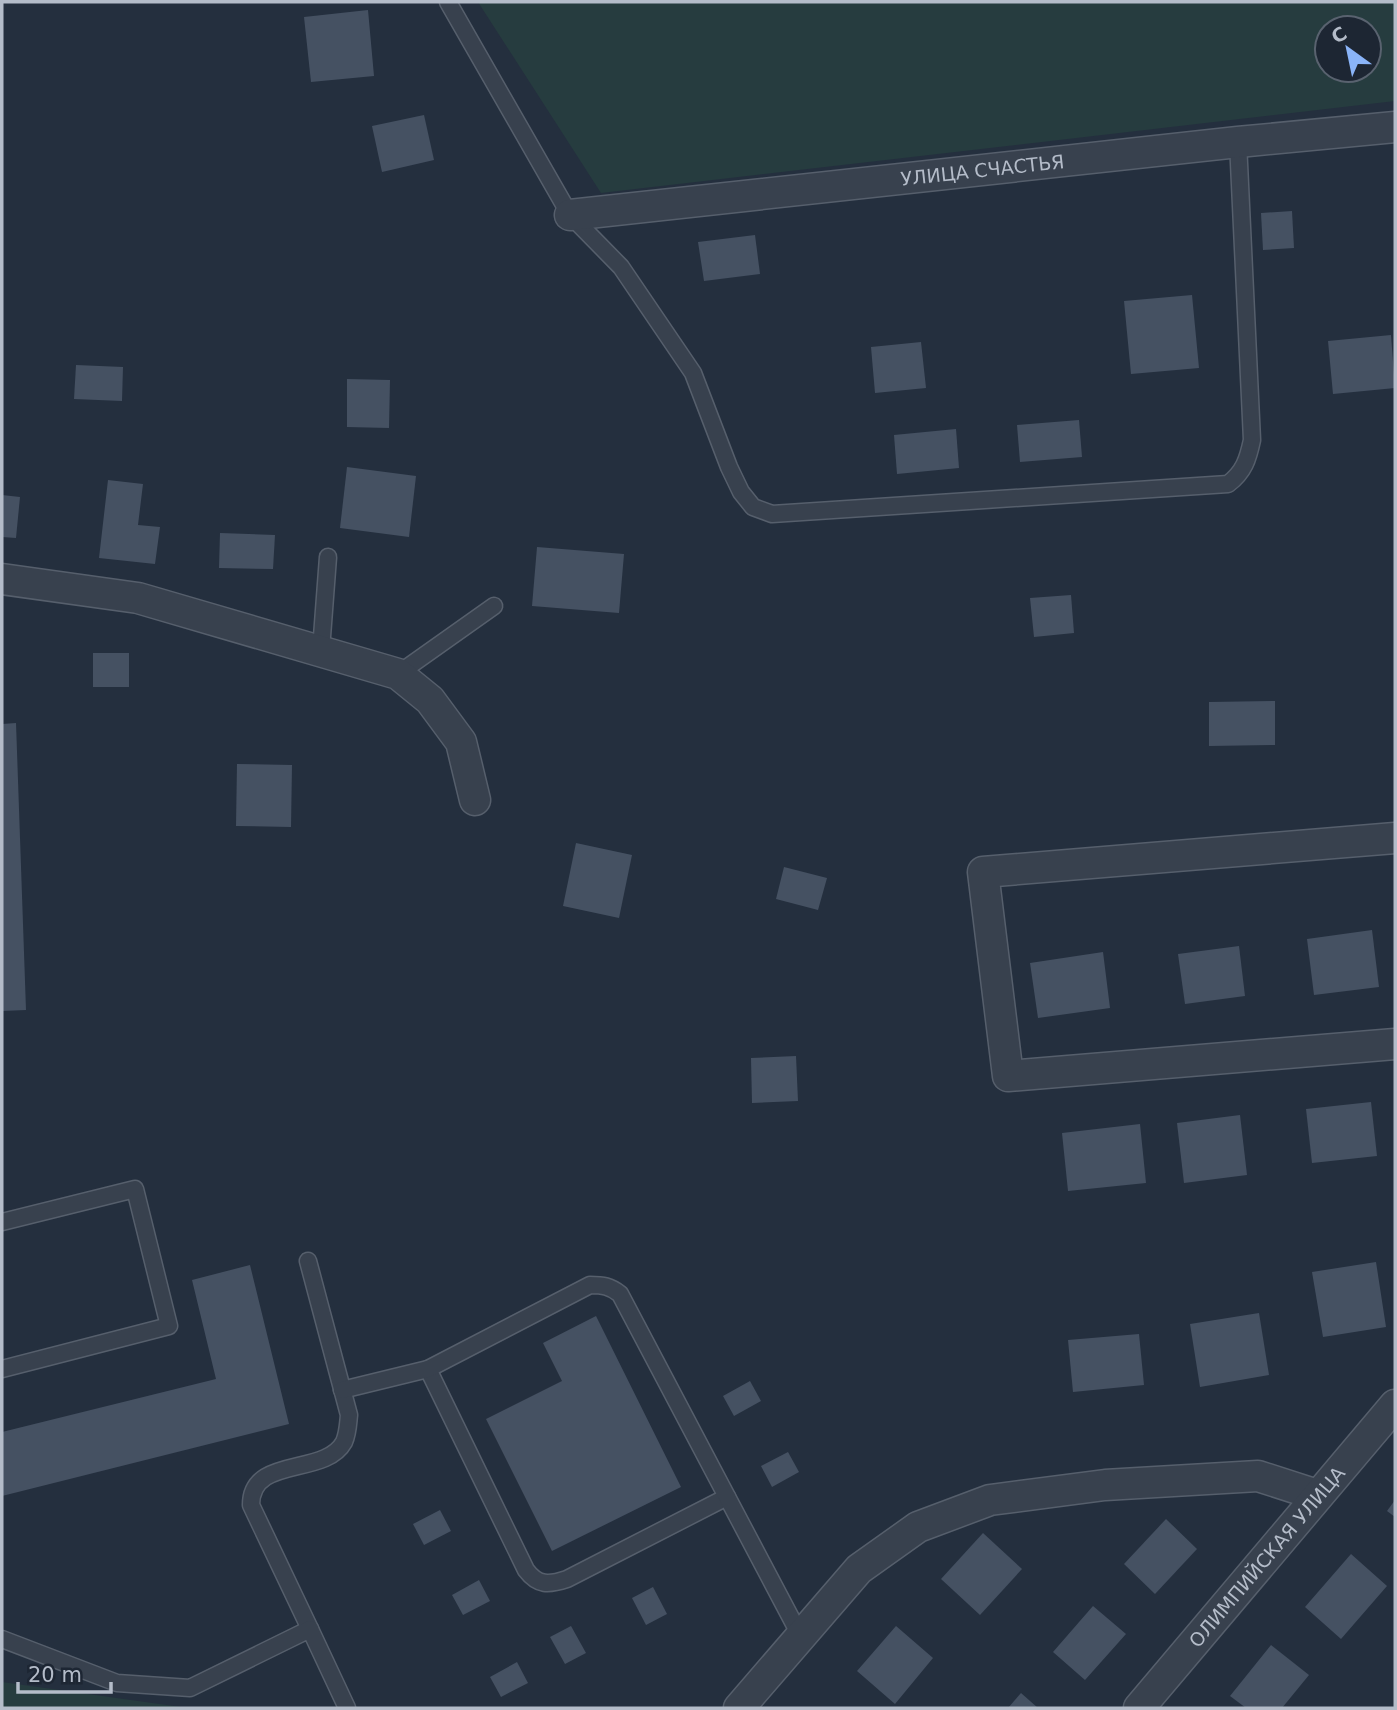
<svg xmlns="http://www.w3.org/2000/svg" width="1397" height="1710" viewBox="0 0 1397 1710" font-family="'DejaVu Sans',sans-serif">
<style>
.green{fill:#263c3f;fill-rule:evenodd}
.building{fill:#455162}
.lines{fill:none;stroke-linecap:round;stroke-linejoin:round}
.lane-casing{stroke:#565f6c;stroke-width:19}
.street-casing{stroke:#565f6c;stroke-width:33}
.lane{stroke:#38414e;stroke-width:16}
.street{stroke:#38414e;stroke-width:30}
.labels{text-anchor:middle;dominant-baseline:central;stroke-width:5;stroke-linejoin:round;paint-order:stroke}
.street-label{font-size:19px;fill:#b4bcc9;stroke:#1d2633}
</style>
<rect width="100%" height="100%" fill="#242f3e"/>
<!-- green -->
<g class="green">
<path d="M478 2H1395V101L601 193ZM1327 28H1369V70H1327Z"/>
<polygon points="2,1682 181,1707 182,1708 2,1708"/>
</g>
<!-- building -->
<g class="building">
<polygon points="368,10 374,76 311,82 304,17"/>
<polygon points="424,115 434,160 382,172 372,126"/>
<polygon points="1292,211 1294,248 1263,250 1261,213"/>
<polygon points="755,235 760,274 704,281 698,242"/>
<polygon points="1192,295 1199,368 1131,374 1124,301"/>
<polygon points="1391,335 1395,388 1333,394 1328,341"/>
<polygon points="921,342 926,388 875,393 871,347"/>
<polygon points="76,365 123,367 122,401 74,399"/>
<polygon points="347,379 390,380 389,428 347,427"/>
<polygon points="1079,420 1082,457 1020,462 1017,425"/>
<polygon points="956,429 959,468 897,474 894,435"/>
<polygon points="347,467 416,476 409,537 340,528"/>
<polygon points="108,480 143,484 138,525 160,527 155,564 99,558"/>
<polygon points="2,495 20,497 16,538 2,537"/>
<polygon points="220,533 275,535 273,569 219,568"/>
<polygon points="537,547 624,554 619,613 532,606"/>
<polygon points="1071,595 1074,633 1034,637 1030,598"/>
<rect x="93" y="653" width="36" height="34"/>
<polygon points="1275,701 1275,745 1209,746 1209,702"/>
<polygon points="16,723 26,1010 2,1011 2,724"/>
<polygon points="237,764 292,765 291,827 236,826"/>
<polygon points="576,843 632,855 619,918 563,906"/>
<polygon points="784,867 827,878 818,910 776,899"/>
<polygon points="1372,930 1379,987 1314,995 1307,939"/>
<polygon points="1239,946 1245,996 1185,1004 1178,954"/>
<polygon points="1103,952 1110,1008 1038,1018 1030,963"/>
<polygon points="796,1056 798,1101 752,1103 751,1058"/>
<polygon points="1371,1102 1377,1156 1312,1163 1306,1109"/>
<polygon points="1240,1115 1247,1175 1184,1183 1177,1123"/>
<polygon points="1140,1124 1146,1183 1068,1191 1062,1133"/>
<polygon points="1376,1262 1386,1327 1323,1337 1312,1272"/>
<polygon points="250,1265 289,1424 2,1496 2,1432 216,1379 192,1280"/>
<polygon points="1259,1313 1269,1375 1200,1387 1190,1324"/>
<polygon points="596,1316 681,1487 552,1551 486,1419 562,1381 543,1343"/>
<polygon points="1139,1334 1144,1385 1073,1392 1068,1340"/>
<polygon points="750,1381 761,1401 734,1416 723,1396"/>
<polygon points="788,1452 799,1472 772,1487 761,1466"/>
<polygon points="1395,1500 1395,1517 1387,1511"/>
<polygon points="440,1510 451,1531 424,1545 413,1524"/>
<polygon points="1166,1519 1197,1549 1155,1594 1124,1564"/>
<polygon points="983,1533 1022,1569 980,1615 941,1579"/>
<polygon points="1351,1554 1387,1586 1341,1639 1305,1607"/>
<polygon points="479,1580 490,1601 463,1615 452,1595"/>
<polygon points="653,1587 667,1614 646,1625 632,1598"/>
<polygon points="1093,1606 1126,1634 1085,1680 1053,1652"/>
<polygon points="571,1626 586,1653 565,1664 550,1637"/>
<polygon points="896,1626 933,1658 895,1704 857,1671"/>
<polygon points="1271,1645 1309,1675 1282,1708 1246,1708 1230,1696"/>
<polygon points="517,1662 528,1683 501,1697 490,1677"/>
<polygon points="1021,1693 1038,1708 1008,1708"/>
</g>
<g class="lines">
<!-- lane casing -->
<g class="lane-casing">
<g id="lane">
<path d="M448 2 570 215 621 267 693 373 729 467 741 492 753 507 772 514 1228 484C1244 472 1248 459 1252 440L1238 142"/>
<polyline points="321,650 328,557"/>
<polyline points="398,674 494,606"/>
<polyline points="2,1222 135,1189 169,1326 2,1369"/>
<path d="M308 1261 349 1415C348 1424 348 1433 344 1442 325 1477 251 1455 251 1505L310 1629"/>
<path d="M428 1369 526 1570C538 1586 549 1585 567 1579L727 1497"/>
<path d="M342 1390 428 1369 590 1285C603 1285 610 1286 620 1294L801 1637"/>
<polyline points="2,1639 117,1683 190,1688 310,1629 347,1708"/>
</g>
</g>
<!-- street casing -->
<g class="street-casing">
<g id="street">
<path id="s1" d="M570 215 1238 142 1395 127"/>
<polyline points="2,579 138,598 398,674 430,700 461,742 475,800"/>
<polyline points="1395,838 983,872 1008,1076 1395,1044"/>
<polyline points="739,1708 859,1569 918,1527 990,1500 1105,1485 1258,1476 1317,1495"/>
<path id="s2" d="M1139 1708 1395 1405"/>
</g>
</g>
<!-- lane -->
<use href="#lane" class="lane"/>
<!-- street -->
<use href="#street" class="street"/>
</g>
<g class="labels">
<!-- street labels -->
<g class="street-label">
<text stroke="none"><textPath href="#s1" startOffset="415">УЛИЦА СЧАСТЬЯ</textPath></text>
<text stroke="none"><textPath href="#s2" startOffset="198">ОЛИМПИЙСКАЯ УЛИЦА</textPath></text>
</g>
</g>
<!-- border -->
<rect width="1397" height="1710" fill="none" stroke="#b4bcc9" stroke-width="7"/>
<!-- north arrow -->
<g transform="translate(1348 49) rotate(327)"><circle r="33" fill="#1d2633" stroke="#59626f" stroke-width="2"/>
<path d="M0-5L12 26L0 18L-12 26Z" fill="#8ab4f8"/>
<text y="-10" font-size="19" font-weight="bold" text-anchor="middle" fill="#b4bcc9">С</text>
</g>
<!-- scale -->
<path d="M18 1682v10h93v-10" fill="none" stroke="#b4bcc9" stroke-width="3.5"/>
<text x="28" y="1682" font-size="21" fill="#b4bcc9" stroke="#1d2633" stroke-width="5" paint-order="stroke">20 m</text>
</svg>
